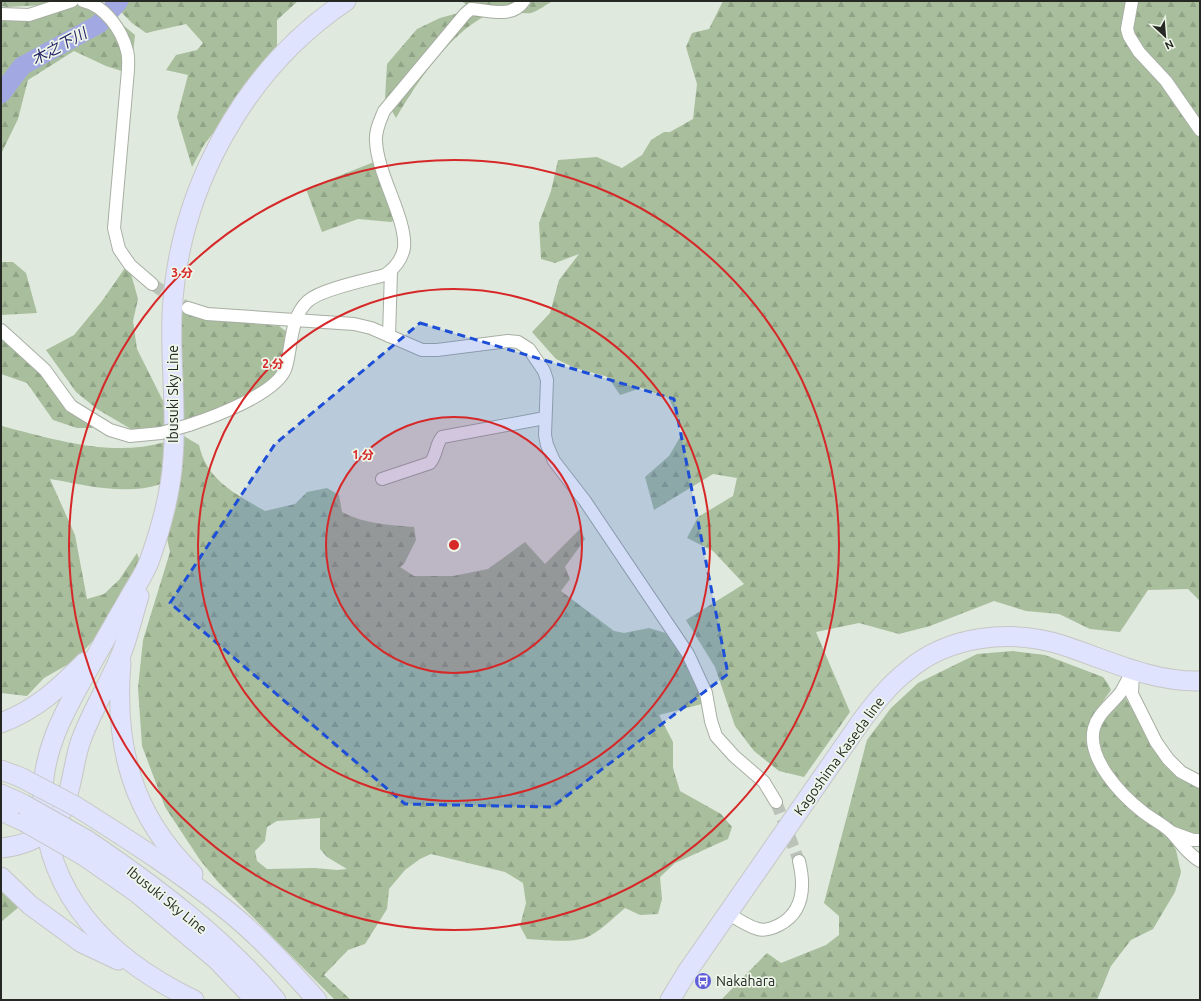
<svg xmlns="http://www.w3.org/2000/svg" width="1201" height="1001" viewBox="0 0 1201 1001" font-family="Ubuntu,'Noto Sans JP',sans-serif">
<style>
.forest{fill:url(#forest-firs);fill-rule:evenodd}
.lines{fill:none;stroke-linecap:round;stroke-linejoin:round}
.river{stroke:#a2a8e1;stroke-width:19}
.street-tunnel{stroke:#bbc2b8;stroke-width:12;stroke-dasharray:12 6;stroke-linecap:butt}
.street-casing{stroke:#a7afa3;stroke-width:14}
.primary-casing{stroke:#c6c7c6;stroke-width:21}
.street{stroke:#fff;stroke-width:12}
.primary{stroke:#e0e3fd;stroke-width:19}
.street-bridge-casing{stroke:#a7afa3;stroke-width:14;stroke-linecap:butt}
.primary-bridge-casing{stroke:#c6c7c6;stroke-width:21;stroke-linecap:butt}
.street-bridge{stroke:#fff;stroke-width:12}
.primary-bridge{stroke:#e0e3fd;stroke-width:19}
.marked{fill:#1d4ed8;fill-opacity:0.2;stroke:#1d4ed8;stroke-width:3;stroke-dasharray:8 5;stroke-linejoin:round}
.ring{fill:none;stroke:#d62828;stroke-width:2}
.labels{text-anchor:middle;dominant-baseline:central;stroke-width:3.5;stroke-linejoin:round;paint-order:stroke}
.street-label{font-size:14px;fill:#252823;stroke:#eef6ea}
.poi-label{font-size:14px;fill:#252823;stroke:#eef6ea;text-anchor:start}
.water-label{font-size:15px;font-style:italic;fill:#282667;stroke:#eef6ea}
.centre{fill:#d62828;stroke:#eef6ea;stroke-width:2}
.ring-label{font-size:12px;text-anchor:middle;font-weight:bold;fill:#d62828;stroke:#eef6ea;stroke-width:3.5;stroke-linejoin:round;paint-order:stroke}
</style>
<defs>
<pattern id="forest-firs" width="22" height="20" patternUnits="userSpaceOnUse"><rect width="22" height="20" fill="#a8be9d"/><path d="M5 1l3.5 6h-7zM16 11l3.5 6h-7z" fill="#90a387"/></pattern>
</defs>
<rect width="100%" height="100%" fill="#e0e9dd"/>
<!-- forest -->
<g class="forest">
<polygon points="1,1 62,1 44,5 7,7 1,6"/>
<polygon points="110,1 298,1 277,20 277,48 204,145 192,167 177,117 188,75 166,70 176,55 197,50 203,43 186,24 146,33 132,23"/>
<path d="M461 1H553C547 4 538 11 531 13 520 15 505 6 495 11 452 29 419 79 396 118L385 99 387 64 417 29 440 18 462 12 467 5Z"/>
<polygon points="723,1 1200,1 1200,601 1188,589 1148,590 1120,632 1090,629 1059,614 1026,611 994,601 930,626 899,634 859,623 816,632 850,712 804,777 779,771 754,751 735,726 715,667 686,620 744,584 713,551 687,538 698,517 733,496 737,478 713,474 654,510 645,477 669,456 683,432 669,398 641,388 620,395 608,377 575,368 556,359 532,332 550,313 559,280 579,254 555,263 541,259 539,223 551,191 558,160 597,157 622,168 642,155 651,140 664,132 670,132 693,119 697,84 686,47 692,33 709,29"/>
<polygon points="92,5 107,12 135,35 131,74 106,66 74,51 28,80 18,119 1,154 1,17 66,6"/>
<polygon points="379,160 398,218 391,222 358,219 322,232 306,189"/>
<polygon points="1,262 13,262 26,273 37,313 1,315"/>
<polygon points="125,268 131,274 138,299 133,321 137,349 164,403 168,428 152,432 131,429 97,409 76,392 46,350 74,335 102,301"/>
<polygon points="181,310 203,319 279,326 287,332 283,370 263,388 182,425"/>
<polygon points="1,335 14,344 73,411 105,428 77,428 53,420 27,383 1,374"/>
<path d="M1 426C54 439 111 458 165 442L161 484C125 496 86 485 50 479L75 535 87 599 104 594 119 580 137 553 142 567 122 610 74 661 44 678 27 696 1 693Z"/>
<path d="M182 435 199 445C207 481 236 494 265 511L295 504 307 492 327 488 339 495 342 512C365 524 389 525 414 527L416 540 404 564 400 567 414 576H453L488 569 525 542 545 564 580 529 585 539 565 567 570 579 561 591 614 631 624 633 649 628 669 634 692 672 702 704 659 715 673 742V768L680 791 721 814 732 827 728 839 675 863 660 877 662 899 658 914 640 915 625 908C613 918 600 932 585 938 571 943 542 940 527 939L520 926 526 903 523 883 505 872 431 854 420 859 405 870 389 889 387 909 365 944 348 950 324 975 351 1000H335L218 882 200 860 165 807 142 746 138 688 143 640 170 552 166 534ZM320 818V849L327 857 347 869 337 870 315 868 267 869 257 861 255 851 265 841 267 827 277 821Z"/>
<polygon points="1013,651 1045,655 1103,677 1108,684 1111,690 1097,710 1091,754 1168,836 1176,850 1181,872 1175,892 1153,929 1131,940 1111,966 1097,1000 721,1000 767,953 781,963 826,945 839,935 839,916 824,903 867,740 891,708 918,683 977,654"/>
<polygon points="1125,697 1165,766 1181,779 1200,789 1200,837 1186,833 1146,809 1114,777 1097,746 1100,723"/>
<polygon points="1,881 20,906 1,922"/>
</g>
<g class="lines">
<!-- river -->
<polyline class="river" points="1,94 22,66 99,24 119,1"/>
<!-- street-tunnel -->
<g class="street-tunnel">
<polyline points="152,284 188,308"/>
<polyline points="776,802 799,861"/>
</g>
<!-- street casing -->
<g class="street-casing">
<g id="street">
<path d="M83 1C105 6 122 30 127 51 129 57 128 64 128 70L114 228 119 249 130 265 152 284"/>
<polyline points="1132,1 1127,29 1129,36 1139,52 1166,81 1200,130"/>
<polyline points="1,14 29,15 72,1"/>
<polyline points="188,308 207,314 354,324 371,328 422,350 437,350 508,341 518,342 529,349 544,371 547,380 545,435 547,445 554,461 585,501 688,654 706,693 711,721 716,736 734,756 764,782 776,802"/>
<polyline points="1,330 45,370 71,406 110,430 130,436 161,433"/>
<polyline points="389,336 391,271"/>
<path d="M189 425C213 417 279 393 286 367 292 346 290 317 308 301 321 289 367 280 385 275 394 269 402 259 404 248 407 219 377 174 376 141 375 131 380 121 384 111L465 14 471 9C489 10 512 19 524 1"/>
<path d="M382 479 430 463C437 455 435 446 442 437L545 418"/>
<path d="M1133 670C1129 677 1125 685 1121 692 1112 704 1098 713 1094 728 1086 758 1121 795 1143 812 1152 819 1162 824 1170 831 1181 842 1186 853 1200 861"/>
<polyline points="1133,672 1132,694 1156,742 1168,759 1181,772 1200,782"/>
<polyline points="1171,832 1193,840 1200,840"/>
<path d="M728 913C737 919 747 926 758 929 764 931 773 928 779 925 804 912 805 886 799 861"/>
</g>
</g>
<!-- primary casing -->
<g class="primary-casing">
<g id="primary">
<path d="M121 663C114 746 132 815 193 874"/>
<path d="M1 723C37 709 58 689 85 662"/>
<polyline points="1,770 20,777"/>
<polyline points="1,794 23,804"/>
<path d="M77 807C129 840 181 873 229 912 261 938 289 969 317 1000"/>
<polyline points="1,811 25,822"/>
<path d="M87 840C155 886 223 937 276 1000"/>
<path d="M1 848C20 846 42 839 55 823 71 802 72 768 80 743 91 711 110 683 122 652 129 634 133 615 139 596"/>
<polyline points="84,856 137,893 217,960 255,1000"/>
<polyline points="1,877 30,905 82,943 118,960"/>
<path d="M194 1000C113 961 48 900 43 805 40 755 63 713 88 670 101 647 114 624 128 600 135 587 145 574 150 559 161 528 171 492 173 458 177 410 170 362 172 314 178 191 243 70 346 1"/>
<path d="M670 1000 687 972 862 720C875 703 889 685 907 671 949 635 1011 629 1062 645 1108 660 1151 682 1200 681"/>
</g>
</g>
<!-- street -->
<use href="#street" class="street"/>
<!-- primary -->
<use href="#primary" class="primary"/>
<!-- street-bridge casing -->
<g class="street-bridge-casing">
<polyline id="street-bridge" points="161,433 189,425"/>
</g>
<!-- primary-bridge casing -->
<g class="primary-bridge-casing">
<g id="primary-bridge">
<polyline points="20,777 77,807"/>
<polyline points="23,804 87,840"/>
<polyline points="25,822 84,856"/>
</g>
</g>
<!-- street-bridge -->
<use href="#street-bridge" class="street-bridge"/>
<!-- primary-bridge -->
<use href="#primary-bridge" class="primary-bridge"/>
</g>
<!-- marked area -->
<path class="marked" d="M420 323 674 399 728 674 552 807 405 804 170 603 275 444Z"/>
<!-- distance rings -->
<circle cx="454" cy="545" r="128" fill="#d62828" fill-opacity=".12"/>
<g class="ring">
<circle cx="454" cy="545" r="128"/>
<circle cx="454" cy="545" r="256"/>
<circle cx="454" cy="545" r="385"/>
</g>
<!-- icons -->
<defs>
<g id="bus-disc" transform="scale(0.9)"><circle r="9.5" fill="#605fd8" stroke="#eef6ea"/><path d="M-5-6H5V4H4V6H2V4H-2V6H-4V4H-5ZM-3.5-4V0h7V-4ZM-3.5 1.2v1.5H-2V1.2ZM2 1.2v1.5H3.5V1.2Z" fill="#fff"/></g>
</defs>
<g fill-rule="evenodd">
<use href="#bus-disc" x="703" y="981"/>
</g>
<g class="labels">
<!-- street labels -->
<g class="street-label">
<text transform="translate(173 394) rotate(-90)">Ibusuki Sky Line</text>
<text transform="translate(839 756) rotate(-54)">Kagoshima Kaseda line</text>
<text transform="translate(167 900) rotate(39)">Ibusuki Sky Line</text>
</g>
<!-- poi labels -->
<g class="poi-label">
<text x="716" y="981">Nakahara</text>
</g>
<!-- water labels -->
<g class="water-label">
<text transform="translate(59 46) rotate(-28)">木之下川</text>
</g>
</g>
<circle cx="454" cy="545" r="6" class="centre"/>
<g class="ring-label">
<text x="182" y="277">3 分</text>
<text x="273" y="368">2 分</text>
<text x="363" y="459">1 分</text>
</g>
<!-- border -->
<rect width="1201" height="1001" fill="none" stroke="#252823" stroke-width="4"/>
<!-- north arrow -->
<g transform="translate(1165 36) rotate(154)" stroke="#eef6ea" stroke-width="3" paint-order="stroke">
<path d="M0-3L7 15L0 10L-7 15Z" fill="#252823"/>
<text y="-6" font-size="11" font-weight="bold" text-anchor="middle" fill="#252823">N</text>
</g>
</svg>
